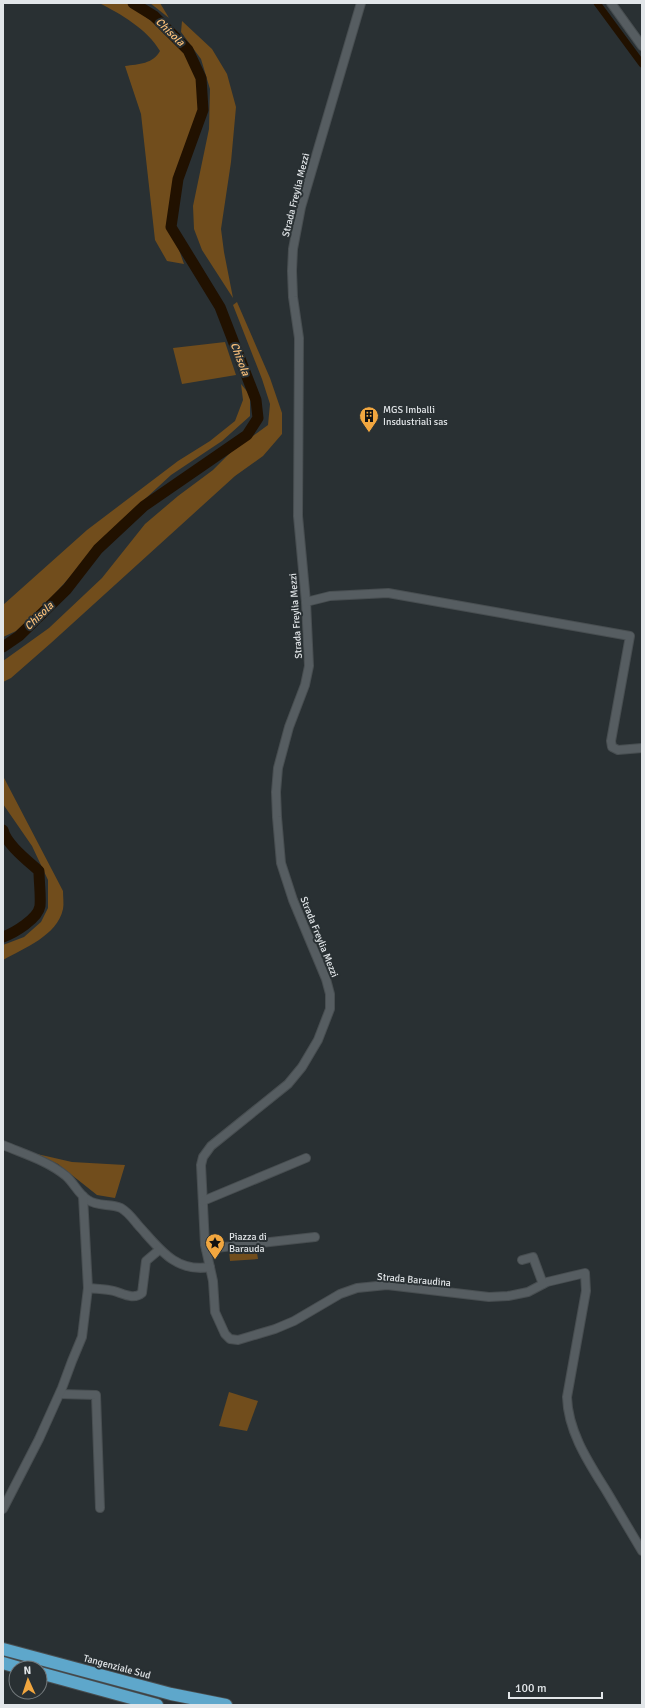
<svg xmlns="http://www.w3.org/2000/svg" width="645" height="1708" viewBox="0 0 645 1708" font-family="Signika,sans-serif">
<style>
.green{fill:#714d1c}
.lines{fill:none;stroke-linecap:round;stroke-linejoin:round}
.canal{stroke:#211100;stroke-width:7}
.river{stroke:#211100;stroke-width:11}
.minor-casing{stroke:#484e51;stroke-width:10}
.motorway-casing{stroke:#484e51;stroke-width:14}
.minor{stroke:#565d61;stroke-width:8}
.motorway{stroke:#5ea7cb;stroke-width:12}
.labels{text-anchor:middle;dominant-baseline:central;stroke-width:4;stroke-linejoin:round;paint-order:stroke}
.street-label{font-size:10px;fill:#e2e6e9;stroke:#293033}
.poi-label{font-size:10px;fill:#e2e6e9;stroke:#293033;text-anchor:start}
.water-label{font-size:11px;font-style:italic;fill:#fac07a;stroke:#293033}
</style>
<rect width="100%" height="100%" fill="#293033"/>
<!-- green -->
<g class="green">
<path d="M99 3H128L188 50 201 78 203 110 174 175 171 227 184 264 167 261 155 240 141 114 125 66C139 64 153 64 160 51 147 29 121 14 99 3Z"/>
<polygon points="150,3 160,3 169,18"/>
<polygon points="182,21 212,49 227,74 236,107 231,162 221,229 224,252 233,298 202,250 194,229 193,206 209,129 210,89 201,59 181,32"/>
<polygon points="237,302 270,378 282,413 282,434 263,456 235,476 51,643 11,678 3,682 3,661 49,628 102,578 145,524 178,496 213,470 231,452 268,425 270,404 262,379 233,305"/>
<polygon points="225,342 236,375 182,384 173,348"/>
<polygon points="241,384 250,395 250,416 222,441 171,475 119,523 39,611 16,631 3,637 3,605 87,530 178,461 210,441 235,421 243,400"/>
<path d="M3 776 63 891C63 897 64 904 63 909 57 936 24 948 3 960V945L24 937 41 922 48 908V880L32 846 3 804Z"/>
<polygon points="37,1154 72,1162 125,1165 115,1198 97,1195 58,1164"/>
<polygon points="256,1247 258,1259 230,1261 229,1250"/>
<polygon points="229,1392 258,1401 247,1431 219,1426"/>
</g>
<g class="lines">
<!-- canal -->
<polyline class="canal" points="597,3 642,64"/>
<!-- river -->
<g class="river">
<polyline points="3,647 19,636 67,589 98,549 144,506 247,435 258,418 256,400 220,307 171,227 178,179 203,110 201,78 188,50 154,16 133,3"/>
<path d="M3 830C6 844 28 861 39 871 39 882 41 895 40 906 38 919 14 933 3 937"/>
</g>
<!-- minor casing -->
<g class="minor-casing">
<g id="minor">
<path d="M361 3 301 207 293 249 292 271 293 297 299 338 298 516 306 602 309 666 305 685 289 727 278 768 276 792 277 817 281 863 293 900 326 979 330 994V1009L318 1040 302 1067 288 1084 211 1146 203 1157 201 1165 205 1245 213 1281 215 1312 225 1334 230 1339 238 1340 275 1329 294 1321 340 1294 357 1288 387 1285 489 1297 508 1296 528 1292 547 1282 585 1273 586 1291 567 1397C568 1432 589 1463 607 1492 619 1512 630 1531 642 1551"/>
<polyline points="611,3 642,46"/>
<polyline points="306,602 330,596 388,593 630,636 611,741 612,747 618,750 642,748"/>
<path d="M3 1145C24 1154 48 1161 66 1176 74 1183 79 1195 88 1200 98 1207 110 1203 121 1208 128 1212 133 1219 138 1225 159 1248 175 1273 210 1267"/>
<polyline points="203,1201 306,1158"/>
<polyline points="206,1249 315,1237"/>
<polyline points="522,1260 533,1257 543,1284"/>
<path d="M88 1288C96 1289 106 1289 114 1291 124 1294 134 1300 142 1293L146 1261 159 1250"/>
<polyline points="60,1394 96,1395 100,1508"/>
<polyline points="3,1509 39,1439 62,1388 72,1361 82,1337 88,1288 83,1196"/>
</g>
</g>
<!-- motorway casing -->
<g class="motorway-casing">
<g id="motorway">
<polyline points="3,1649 171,1694 226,1705"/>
<polyline points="3,1663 20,1668"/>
<polyline points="40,1673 157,1705"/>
</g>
</g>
<!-- minor -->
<use href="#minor" class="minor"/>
<!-- motorway -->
<use href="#motorway" class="motorway"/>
</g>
<!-- icons -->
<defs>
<g id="building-pin" transform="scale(1)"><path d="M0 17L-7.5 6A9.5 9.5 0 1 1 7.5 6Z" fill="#f1a63f" stroke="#293033"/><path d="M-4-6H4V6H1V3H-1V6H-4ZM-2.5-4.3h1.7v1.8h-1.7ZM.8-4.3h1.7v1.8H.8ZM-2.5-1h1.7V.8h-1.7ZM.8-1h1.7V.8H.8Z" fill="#111"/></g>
<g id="sight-pin" transform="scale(1)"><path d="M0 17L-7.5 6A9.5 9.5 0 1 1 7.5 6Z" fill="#f1a63f" stroke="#293033"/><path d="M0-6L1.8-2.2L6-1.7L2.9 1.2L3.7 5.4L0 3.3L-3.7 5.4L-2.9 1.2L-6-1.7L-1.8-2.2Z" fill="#111"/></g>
</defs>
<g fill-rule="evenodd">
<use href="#building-pin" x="369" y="416"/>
<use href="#sight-pin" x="215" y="1243"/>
</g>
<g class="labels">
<!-- street labels -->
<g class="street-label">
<text transform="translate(296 195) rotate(-76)">Strada Freylia Mezzi</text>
<text transform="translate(296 616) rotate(-94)">Strada Freylia Mezzi</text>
<text transform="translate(319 937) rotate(68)">Strada Freylia Mezzi</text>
<text transform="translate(414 1280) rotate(5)">Strada Baraudina</text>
<text transform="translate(117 1667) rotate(15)">Tangenziale Sud</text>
</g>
<!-- poi labels -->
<g class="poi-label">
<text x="383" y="410">MGS Imballi<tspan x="383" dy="12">Insdustriali sas</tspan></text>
<text x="229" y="1237">Piazza di<tspan x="229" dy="12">Barauda</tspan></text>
</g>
<!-- water labels -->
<g class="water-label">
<text transform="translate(170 32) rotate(44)">Chisola</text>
<text transform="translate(240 359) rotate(69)">Chisola</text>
<text transform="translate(39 616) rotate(-44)">Chisola</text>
</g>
</g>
<!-- border -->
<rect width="645" height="1708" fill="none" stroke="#e2e6e9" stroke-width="8"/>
<!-- north arrow -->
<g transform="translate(28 1680) rotate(357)"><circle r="19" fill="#293033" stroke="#73797c"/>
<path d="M0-3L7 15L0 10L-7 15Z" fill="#f1a63f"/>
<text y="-6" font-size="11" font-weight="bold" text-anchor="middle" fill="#e2e6e9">N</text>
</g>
<!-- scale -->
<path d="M509 1692v6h93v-6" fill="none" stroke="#e2e6e9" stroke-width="2"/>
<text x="515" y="1692" font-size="12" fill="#e2e6e9" stroke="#293033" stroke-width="3" paint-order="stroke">100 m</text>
</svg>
